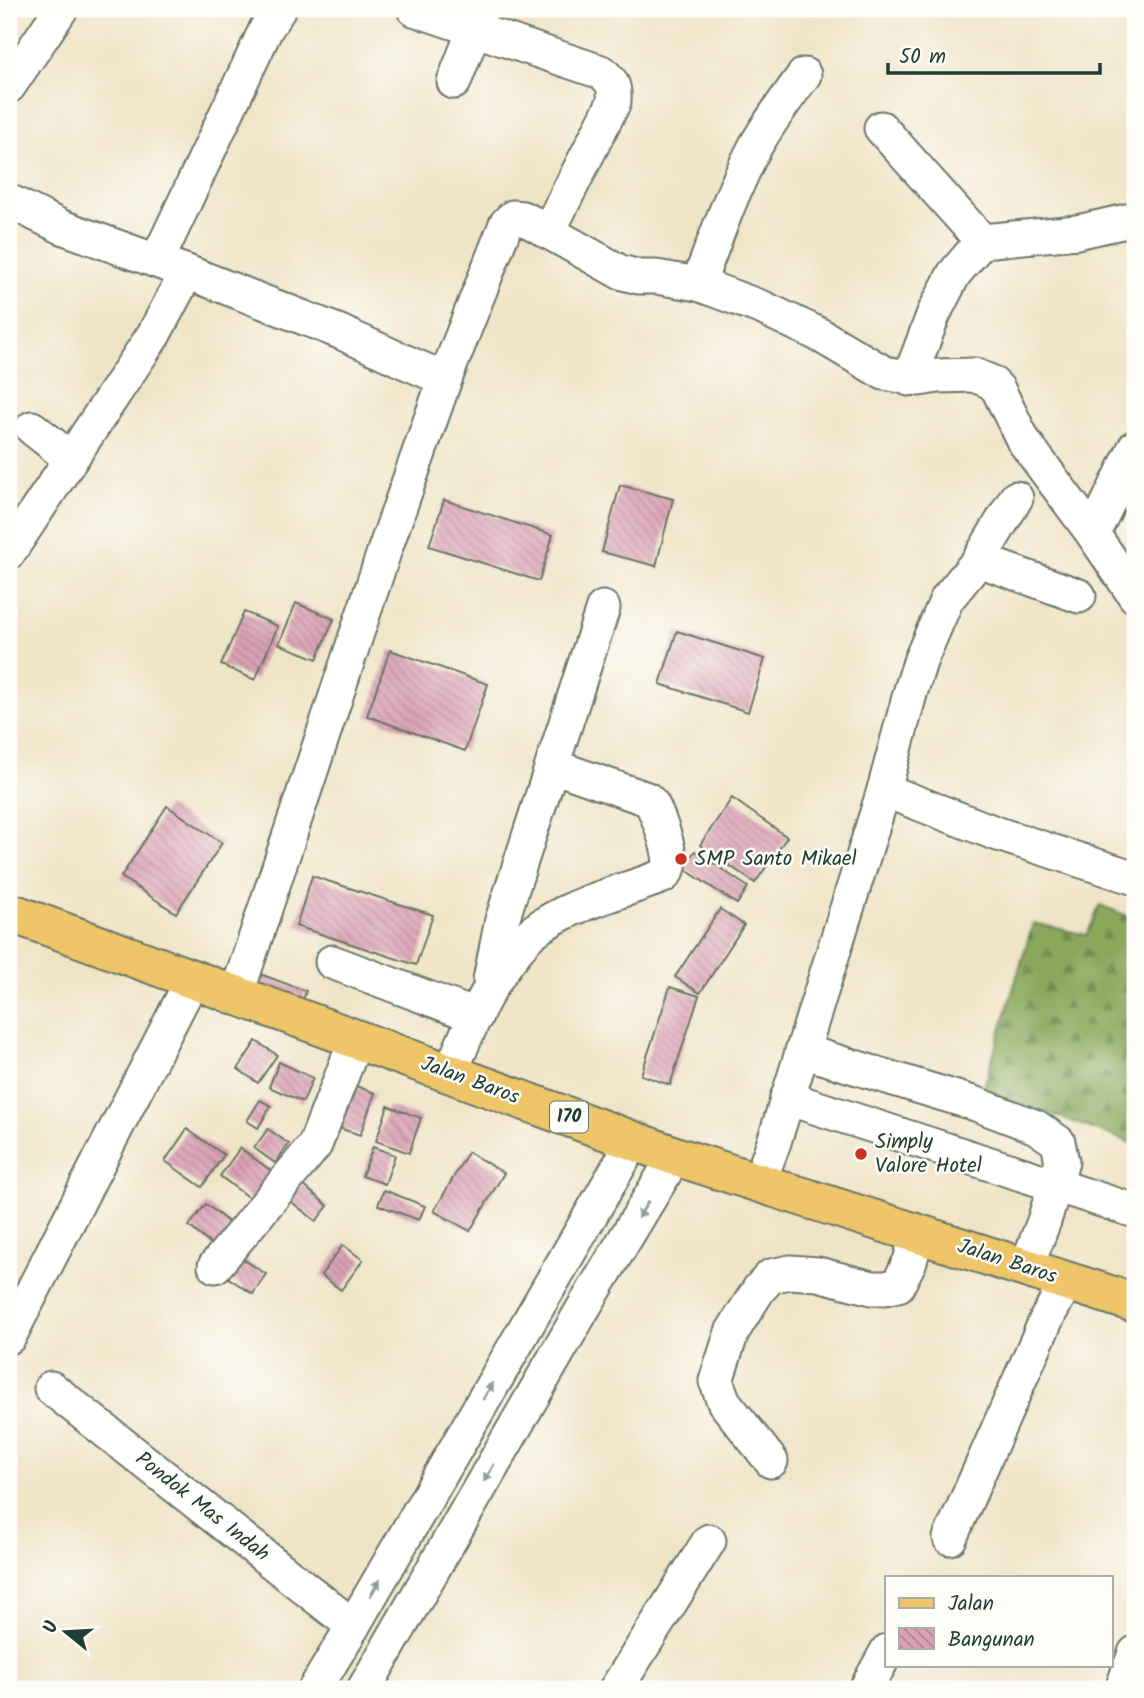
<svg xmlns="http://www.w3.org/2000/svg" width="1144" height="1698" viewBox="0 0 1144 1698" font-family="Kalam,sans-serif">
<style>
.forest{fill:url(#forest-firs);stroke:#547248;stroke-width:2}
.building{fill:url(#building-back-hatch)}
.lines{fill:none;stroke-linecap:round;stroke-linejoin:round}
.minor-casing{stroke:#687767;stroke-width:37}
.major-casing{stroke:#687767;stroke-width:42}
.minor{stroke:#fff;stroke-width:33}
.major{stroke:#eec569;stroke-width:38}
.oneway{fill:#8f9e9a}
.poi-dot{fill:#c8321e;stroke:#fdfcf7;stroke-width:2.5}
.labels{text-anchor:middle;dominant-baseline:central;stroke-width:5;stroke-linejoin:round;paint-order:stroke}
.shield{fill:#fdfcf7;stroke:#62766e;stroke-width:2}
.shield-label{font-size:19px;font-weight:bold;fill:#1f3d34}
.poi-label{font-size:21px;fill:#1f3d34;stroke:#fdfcf7;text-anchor:start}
.street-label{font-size:21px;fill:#1f3d34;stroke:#fdfcf7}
</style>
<defs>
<pattern id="forest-firs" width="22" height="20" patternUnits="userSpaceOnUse" patternTransform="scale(1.75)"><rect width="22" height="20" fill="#89a85c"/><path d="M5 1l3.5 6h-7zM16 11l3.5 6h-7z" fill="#6f8a4d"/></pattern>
<pattern id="building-back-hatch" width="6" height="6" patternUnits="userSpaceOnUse" patternTransform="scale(1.75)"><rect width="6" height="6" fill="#dba1b5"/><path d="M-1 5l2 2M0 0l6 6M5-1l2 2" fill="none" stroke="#b18494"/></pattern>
</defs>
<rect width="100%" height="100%" fill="#fdfcf7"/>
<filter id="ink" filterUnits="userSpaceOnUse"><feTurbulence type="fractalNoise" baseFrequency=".0143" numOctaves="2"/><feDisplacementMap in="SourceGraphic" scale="14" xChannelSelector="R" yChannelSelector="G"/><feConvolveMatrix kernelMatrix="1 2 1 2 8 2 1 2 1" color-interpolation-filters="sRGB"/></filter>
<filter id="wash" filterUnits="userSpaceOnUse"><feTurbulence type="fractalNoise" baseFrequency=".00686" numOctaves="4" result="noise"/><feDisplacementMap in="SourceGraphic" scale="28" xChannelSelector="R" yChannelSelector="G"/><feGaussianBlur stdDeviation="1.57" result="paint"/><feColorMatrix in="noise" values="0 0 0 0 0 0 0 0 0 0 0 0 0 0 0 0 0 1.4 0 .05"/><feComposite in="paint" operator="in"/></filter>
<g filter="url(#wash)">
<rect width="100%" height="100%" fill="#f0e4c7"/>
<!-- forest -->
<polygon class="forest" points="1100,905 1135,919 1135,1144 983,1090 1033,923 1087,935"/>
<g id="blocks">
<!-- building -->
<g class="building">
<polygon points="620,485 673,499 656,566 602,552"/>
<polygon points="444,500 553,535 539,581 429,546"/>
<polygon points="296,603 334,619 317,659 279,644"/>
<polygon points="244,612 278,626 255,680 221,665"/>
<polygon points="677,631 765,659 748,712 660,684"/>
<polygon points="390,650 488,684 465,751 367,716"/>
<polygon points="732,798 787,837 755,883 700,845"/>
<polygon points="167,806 222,843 176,913 121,877"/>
<polygon points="695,851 748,887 737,904 683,868"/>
<polygon points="312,876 433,915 416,965 296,926"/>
<polygon points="720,909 744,925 700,993 675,977"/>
<polygon points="260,974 306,991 301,1006 254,989"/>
<polygon points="670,987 699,996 670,1085 641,1075"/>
<polygon points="256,1041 277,1055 258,1083 238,1069"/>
<polygon points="279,1062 313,1078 303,1102 269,1087"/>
<polygon points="345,1082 375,1093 360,1135 330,1125"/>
<polygon points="260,1100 271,1106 258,1128 247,1121"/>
<polygon points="388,1106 421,1118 409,1153 376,1141"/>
<polygon points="187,1129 224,1155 202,1187 165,1161"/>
<polygon points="268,1129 289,1144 275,1163 254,1148"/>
<polygon points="373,1147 395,1155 385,1184 362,1176"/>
<polygon points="240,1148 277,1175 257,1204 220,1176"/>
<polygon points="468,1152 504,1173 470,1231 434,1211"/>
<polygon points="302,1184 328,1206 316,1221 289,1200"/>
<polygon points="384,1190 425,1206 419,1220 378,1205"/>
<polygon points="206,1204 233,1226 215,1248 189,1226"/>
<polygon points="343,1245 363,1260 341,1290 321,1275"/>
<polygon points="237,1255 266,1274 253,1294 224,1275"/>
</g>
</g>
</g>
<g filter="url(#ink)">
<use href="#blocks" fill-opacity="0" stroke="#687767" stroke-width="2"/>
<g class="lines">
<!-- minor casing -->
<g class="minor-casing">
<g id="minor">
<path d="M414 9 601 72C613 81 615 87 614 102L548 232"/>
<polyline points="454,82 482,9"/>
<polyline points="9,86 61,9"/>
<polyline points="881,128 982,241"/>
<polyline points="9,201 62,227 187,272 154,334 9,552"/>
<polyline points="157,261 266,29 279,9"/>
<polyline points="187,272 340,332 401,360 445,379"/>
<path d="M698 284C716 238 732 191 755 147 769 122 787 98 804 75"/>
<polyline points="909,379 934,313 954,274 982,241 1077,232 1135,219"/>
<polyline points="32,428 71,459"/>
<polyline points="1093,534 1135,447"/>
<polyline points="979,560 1079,596"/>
<polyline points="884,790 995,833 1135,878"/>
<polyline points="332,962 476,1016"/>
<polyline points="490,980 502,920 603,608"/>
<polyline points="236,996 385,549 445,379 506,224 513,217 522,218 531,222 620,272 639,277 656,277 698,284 763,308 818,334 884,373 919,379 938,376 974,375 991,382 998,389 1023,440 1093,534 1135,596"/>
<polyline points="802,1051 976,1104 1036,1127 1058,1142 1062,1162 1044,1221 1026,1268"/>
<path d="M450 1074C468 1030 486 987 516 951 522 944 527 936 534 931 571 903 620 893 663 876 666 873 668 871 669 867 673 855 658 816 652 804L647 799 570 772"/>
<polyline points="787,1098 1135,1211"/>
<polyline points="759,1183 774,1142 884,790 911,690 921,659 947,599 979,560 1016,498"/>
<polyline points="215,1266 315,1145 356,1039"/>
<polyline points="9,1337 192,980"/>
<polyline points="51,1388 353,1626"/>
<polyline points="771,1461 724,1402 716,1381 732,1332 759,1289 771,1276 790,1272 818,1274 872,1288 885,1288 898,1285 910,1261 918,1233"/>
<polyline points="950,1538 1047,1318 1067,1281"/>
<polyline points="315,1689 353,1626 634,1140"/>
<polyline points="364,1689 584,1307 675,1156"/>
<polyline points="616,1689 709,1541"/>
<polyline points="866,1689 887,1651"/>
<polyline points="1122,1689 1135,1653"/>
</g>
</g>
<!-- major casing -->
<g class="major-casing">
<polyline id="major" points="9,912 675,1156 1135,1303"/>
</g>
<!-- minor -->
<use href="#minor" class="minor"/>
<!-- major -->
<use href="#major" class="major"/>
</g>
<!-- one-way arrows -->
<defs><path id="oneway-solid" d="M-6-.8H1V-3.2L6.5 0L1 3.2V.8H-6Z" transform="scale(1.75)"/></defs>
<g class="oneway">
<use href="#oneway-solid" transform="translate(643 1210) rotate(121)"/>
<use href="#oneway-solid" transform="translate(488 1391) rotate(-60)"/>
<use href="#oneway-solid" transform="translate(489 1473) rotate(120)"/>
<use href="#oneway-solid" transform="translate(375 1588) rotate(-60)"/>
</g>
</g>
<!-- markers -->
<g class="poi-dot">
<circle cx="681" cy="859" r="7"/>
<circle cx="861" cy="1154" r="7"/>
</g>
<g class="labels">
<!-- shield labels -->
<rect class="shield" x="550" y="1101.5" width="38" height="31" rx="5"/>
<g class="shield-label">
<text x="569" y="1117">170</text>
</g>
<!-- poi labels -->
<g class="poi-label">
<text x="695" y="859">SMP Santo Mikael</text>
<text x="875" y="1142">Simply<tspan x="875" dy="24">Valore Hotel</tspan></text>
</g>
<!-- street labels -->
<g class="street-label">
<text transform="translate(470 1081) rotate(20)">Jalan Baros</text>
<text transform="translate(1007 1262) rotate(18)">Jalan Baros</text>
<text transform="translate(202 1507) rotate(38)">Pondok Mas Indah</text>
</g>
</g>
<!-- margin -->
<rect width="1144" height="1698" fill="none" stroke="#fdfcf7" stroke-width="35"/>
<!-- legend -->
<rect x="885" y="1576" width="228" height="91" fill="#fdfcf7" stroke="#a4b0a9" stroke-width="2"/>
<rect x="899" y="1598" width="35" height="10" fill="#eec569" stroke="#a4b0a9" stroke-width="2"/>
<text x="948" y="1610" font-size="21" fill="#1f3d34">Jalan</text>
<rect x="899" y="1628" width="35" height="21" fill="url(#building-back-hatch)" stroke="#a4b0a9" stroke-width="2"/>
<text x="948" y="1646" font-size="21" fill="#1f3d34">Bangunan</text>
<!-- north arrow -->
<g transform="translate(66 1632) rotate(288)" stroke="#fdfcf7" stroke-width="5" paint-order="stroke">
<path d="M0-5L12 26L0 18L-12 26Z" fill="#1f3d34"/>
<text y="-10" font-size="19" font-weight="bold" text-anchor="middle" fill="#1f3d34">U</text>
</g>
<!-- scale -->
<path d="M888 63v10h212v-10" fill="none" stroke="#1f3d34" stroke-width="3.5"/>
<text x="899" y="63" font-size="21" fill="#1f3d34" stroke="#fdfcf7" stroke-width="5" paint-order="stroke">50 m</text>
</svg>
